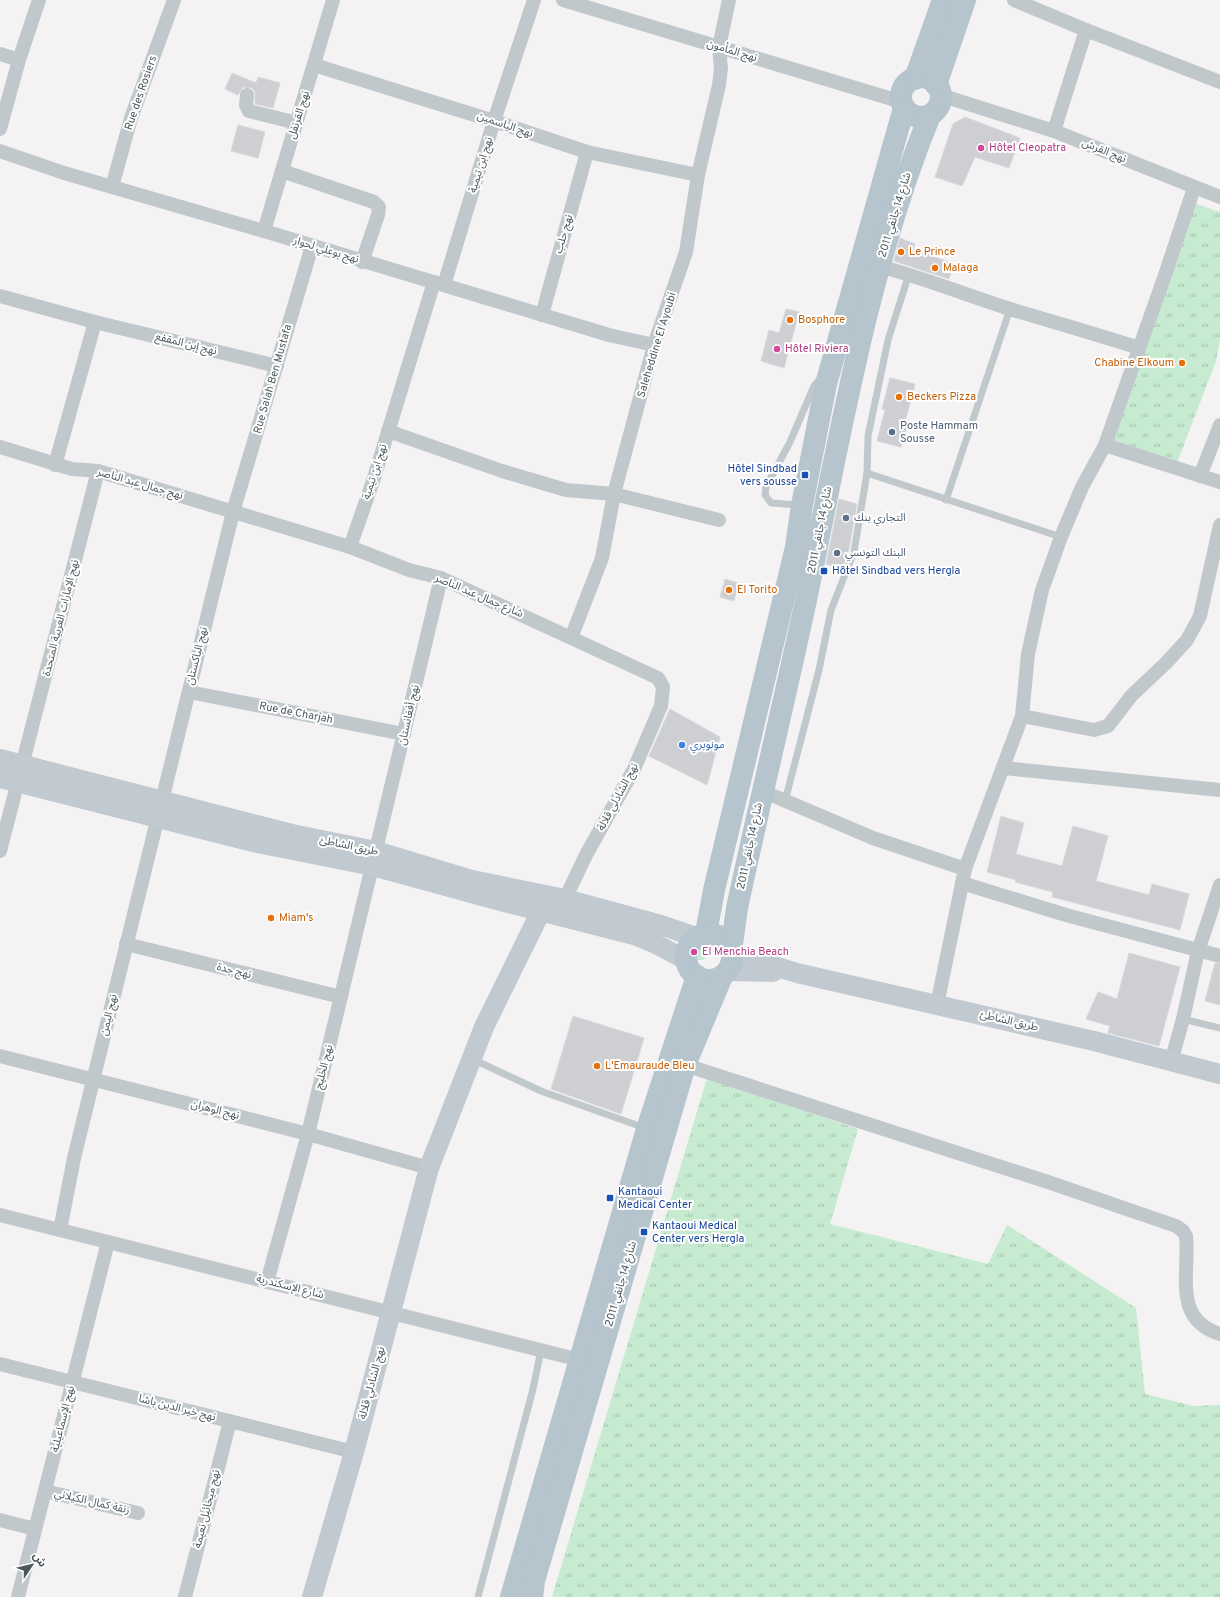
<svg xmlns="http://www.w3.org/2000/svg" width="1220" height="1597" viewBox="0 0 1220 1597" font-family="Overpass,'Noto Sans Arabic',sans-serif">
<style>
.grass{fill:url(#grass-tufts)}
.building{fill:#cdcfd3;stroke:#d7d9dc}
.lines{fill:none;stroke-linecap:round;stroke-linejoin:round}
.lane{stroke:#c0c8cc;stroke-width:7}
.street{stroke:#c0c8cc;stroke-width:14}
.secondary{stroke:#c1cad1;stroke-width:20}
.primary{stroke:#b6c4cd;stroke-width:22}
.hotel-dot{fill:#d1479c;stroke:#fff;stroke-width:1.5}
.food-dot{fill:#e8710a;stroke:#fff;stroke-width:1.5}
.service-dot{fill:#5c6f8a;stroke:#fff;stroke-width:1.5}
.transit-dot{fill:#1a4fb4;stroke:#fff;stroke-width:1.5}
.shop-dot{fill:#3f7fe0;stroke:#fff;stroke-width:1.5}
.labels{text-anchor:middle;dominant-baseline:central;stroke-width:4;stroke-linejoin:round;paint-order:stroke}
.street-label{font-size:11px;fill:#4c575d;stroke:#fff}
.hotel-label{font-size:11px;fill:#b23c85;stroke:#fff;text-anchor:start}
.food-label{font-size:11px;fill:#c56008;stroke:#fff;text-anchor:start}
.service-label{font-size:11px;fill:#4e5e75;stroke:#fff;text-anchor:start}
.transit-label{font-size:11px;fill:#164399;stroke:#fff;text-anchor:start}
.shop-label{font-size:11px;fill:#366cbe;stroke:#fff;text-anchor:start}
</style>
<defs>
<pattern id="grass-tufts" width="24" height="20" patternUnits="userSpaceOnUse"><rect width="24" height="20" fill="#c7ebd0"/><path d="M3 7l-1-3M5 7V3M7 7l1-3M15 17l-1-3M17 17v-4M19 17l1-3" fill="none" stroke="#a4c1ac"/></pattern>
</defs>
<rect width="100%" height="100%" fill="#f4f2f3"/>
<!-- grass -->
<g class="grass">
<polygon points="1190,202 1220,212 1220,339 1216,361 1177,463 1102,437"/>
<polygon points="685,943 709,943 709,953 703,960 692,960 684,949"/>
<polygon points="707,1078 858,1129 830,1224 988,1264 1007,1225 1136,1308 1145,1394 1194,1406 1220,1405 1220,1597 552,1597"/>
</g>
<!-- building -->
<g class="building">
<polygon points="232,73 256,83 258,77 280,83 273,108 255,104 255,92 252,88 243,87 238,95 225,89"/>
<polygon points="965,117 1020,138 1009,168 975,157 962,186 935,177 953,124"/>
<polygon points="238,125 265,132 258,158 231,151"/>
<polygon points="900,238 915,244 913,249 954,264 949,279 894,261"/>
<polygon points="786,309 799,312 784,368 761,361 769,330 779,333"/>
<polygon points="890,378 915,384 905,422 908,423 901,447 877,441 885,410 882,409"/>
<polygon points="839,499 857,504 849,549 842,569 826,564"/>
<polygon points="725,579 738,583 734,601 720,597"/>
<polygon points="670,709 720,737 707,785 649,756"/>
<polygon points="1001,816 1024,823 1016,854 1062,866 1073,826 1108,836 1096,881 1149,895 1152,884 1189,894 1180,930 1052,897 1053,892 1015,882 1016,880 987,872"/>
<polygon points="1129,953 1180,967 1159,1046 1108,1033 1110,1026 1086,1019 1098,992 1117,999"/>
<polygon points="1215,963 1220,964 1220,1005 1205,1001"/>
<polygon points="573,1016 644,1038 621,1114 551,1089"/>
</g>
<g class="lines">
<!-- lane -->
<g class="lane">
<polyline points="867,473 1061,537"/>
<polyline points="946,500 1010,309"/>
<polyline points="800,505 771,503 765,495 766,487 790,442 814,386 819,380"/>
<polyline points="785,801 819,670 831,610 854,552 867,473 868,436 888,340 909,274"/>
<polyline points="1183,1019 1220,1028"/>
<polyline points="472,1059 541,1091 645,1128"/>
<polyline points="478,1597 533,1389 541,1350"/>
</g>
<!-- street -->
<g class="street">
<polyline points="563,0 902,102"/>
<polyline points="1014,0 1086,30 1220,82"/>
<polyline points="0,54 19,60"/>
<polyline points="314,65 494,121 587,152 698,175"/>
<polyline points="247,95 246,105 249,111 297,123"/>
<polyline points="940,95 1054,131 1220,197"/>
<polyline points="0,129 19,60 39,0"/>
<polyline points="1054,131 1086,30"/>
<polyline points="0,151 64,173 264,231 609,335 654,345"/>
<polyline points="282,171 374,202 379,207 378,215 362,262"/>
<polyline points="112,187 131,118 174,0"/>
<polyline points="264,231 333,0"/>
<path d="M879 266C924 278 966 295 1010 309 1053 322 1096 334 1139 348"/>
<polyline points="444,285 494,121 534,0"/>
<polyline points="0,296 95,322"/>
<polyline points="542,315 587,152"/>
<polyline points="388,431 502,471 566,490 614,494 719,520"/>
<polyline points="1105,445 1220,482"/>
<polyline points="0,447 72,469 98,471 350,547 409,570 441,578 658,678 663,687 661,706 634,769 586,855 565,899"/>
<polyline points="55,465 95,322 277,366"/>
<polyline points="1200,476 1220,425"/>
<polyline points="350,547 373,481 434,282"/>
<polyline points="571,638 602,558 614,494 654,345 686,252 698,175 719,85 721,68 719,47 729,0"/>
<polyline points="189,692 404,734"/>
<polyline points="1022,716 1094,730 1108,726 1132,695 1166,663 1187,640 1200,616 1220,525"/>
<polyline points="1004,768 1220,790"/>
<polyline points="762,791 873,838 965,869"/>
<polyline points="0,851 98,471"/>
<polyline points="962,883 1066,915 1220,956"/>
<polyline points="126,944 341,997"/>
<polyline points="937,1005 965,869 1022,716 1028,654 1042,590 1061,537 1082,487 1105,445 1165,275 1194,188"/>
<polyline points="0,1056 308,1134 429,1168"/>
<polyline points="1171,1062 1183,1019 1198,951 1220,885"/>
<path d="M685 1065 1048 1182 1176 1226 1183 1231 1186 1236C1190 1273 1172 1319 1220 1334"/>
<polyline points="0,1215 580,1360"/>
<polyline points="60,1230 74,1158 233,512 312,246"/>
<polyline points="267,1282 308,1134 441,578"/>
<polyline points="0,1364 354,1452"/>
<polyline points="45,1491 138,1513"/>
<polyline points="0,1520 35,1529"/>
<polyline points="18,1597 108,1242"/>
<polyline points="185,1597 230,1421"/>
</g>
<!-- secondary -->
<g class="secondary">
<polyline points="0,759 292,834 376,851 472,880 565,899 661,925 696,937"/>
<polyline points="0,778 257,843 373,866 497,900 634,935 654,943 686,960"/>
<polyline points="732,953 797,973 1094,1041 1220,1074"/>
<polyline points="727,971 773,972"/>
<polyline points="312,1597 354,1452 429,1168 484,1027 541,911"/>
</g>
<!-- primary -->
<g class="primary">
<circle cx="921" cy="97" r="20"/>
<polyline points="915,79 943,0"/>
<polyline points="936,85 965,0"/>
<polyline points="706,933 714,890 796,547 802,505 826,384 904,108"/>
<circle cx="709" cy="957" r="23"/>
<path d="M731 951 737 908C759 805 784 703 806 600 840 437 867 270 930 115"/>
<polyline points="511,1597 647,1129 697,976"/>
<polyline points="532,1597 534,1581 685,1065 722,976"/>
</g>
</g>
<!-- markers -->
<g class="hotel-dot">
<circle cx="981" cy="148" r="4"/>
<circle cx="777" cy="349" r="4"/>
<circle cx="694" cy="952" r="4"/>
</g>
<g class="food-dot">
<circle cx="901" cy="252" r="4"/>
<circle cx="935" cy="268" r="4"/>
<circle cx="790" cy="320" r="4"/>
<circle cx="1182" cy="363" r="4"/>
<circle cx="899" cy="397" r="4"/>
<circle cx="729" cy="590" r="4"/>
<circle cx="271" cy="918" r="4"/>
<circle cx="597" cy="1066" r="4"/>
</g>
<g class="service-dot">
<circle cx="892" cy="432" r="4"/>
<circle cx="846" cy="518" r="4"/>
<circle cx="837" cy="553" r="4"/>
</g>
<g class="transit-dot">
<rect x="801" y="471" width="8" height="8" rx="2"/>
<rect x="820" y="567" width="8" height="8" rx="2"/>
<rect x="606" y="1194" width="8" height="8" rx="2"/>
<rect x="640" y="1228" width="8" height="8" rx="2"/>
</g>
<circle class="shop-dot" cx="682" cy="745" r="4"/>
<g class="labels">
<!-- street labels -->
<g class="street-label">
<text transform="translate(732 51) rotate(17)">نهج المأمون</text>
<text transform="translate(141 93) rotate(-71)">Rue des Rosiers</text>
<text transform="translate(299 115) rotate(-73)">نهج القرنفل</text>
<text transform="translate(505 125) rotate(19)">نهج الياسمين</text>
<text transform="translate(1104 151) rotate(22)">نهج القرش</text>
<text transform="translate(481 165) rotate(-73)">نهج ابن تيمية</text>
<text transform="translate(895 215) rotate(-73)">شارع 14 جانفي 2011</text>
<text transform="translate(564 234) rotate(-74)">نهج حلب</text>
<text transform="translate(326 250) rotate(17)">نهج بوعلي لحوار</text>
<text transform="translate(186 344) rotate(14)">نهج إبن المقفع</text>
<text transform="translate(657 345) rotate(-73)">Saleheddine El Ayoubi</text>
<text transform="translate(273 379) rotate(-74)">Rue Salah Ben Mustafa</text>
<text transform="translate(375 472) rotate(-72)">نهج ابن تيمية</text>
<text transform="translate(140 484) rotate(16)">نهج جمال عبد الناصر</text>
<text transform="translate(820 530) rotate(-79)">شارع 14 جانفي 2011</text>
<text transform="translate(479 596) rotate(23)">شارع جمال عبد الناصر</text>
<text transform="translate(61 618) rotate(-76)">نهج الإمارات العربية المتحدة</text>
<text transform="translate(197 656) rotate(-76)">نهج الباكستان</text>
<text transform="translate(296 713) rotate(11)">Rue de Charjah</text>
<text transform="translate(409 715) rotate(-77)">نهج أفغانستان</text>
<text transform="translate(618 797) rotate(-62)">نهج الشادلي قلالة</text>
<text transform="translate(349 846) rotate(12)">طريق الشاطئ</text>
<text transform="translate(750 846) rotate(-78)">شارع 14 جانفي 2011</text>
<text transform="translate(234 971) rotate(14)">نهج جدة</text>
<text transform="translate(109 1015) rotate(-76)">نهج اليمن</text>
<text transform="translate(1009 1021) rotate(13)">طريق الشاطئ</text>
<text transform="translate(324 1067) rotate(-76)">نهج الخليج</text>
<text transform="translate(215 1110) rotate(14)">نهج الوهران</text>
<text transform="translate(621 1284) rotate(-74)">شارع 14 جانفي 2011</text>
<text transform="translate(290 1287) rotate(14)">شارع الإسكندرية</text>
<text transform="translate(372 1383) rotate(-75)">نهج الشادلي قلالة</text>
<text transform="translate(177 1408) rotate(14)">نهج خير الدين باشا</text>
<text transform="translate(63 1419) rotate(-76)">نهج الإسماعيلية</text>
<text transform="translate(92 1502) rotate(13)">زنقة كمال الكيلاني</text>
<text transform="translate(207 1509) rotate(-76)">نهج ميخائيل نعيمة</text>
</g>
<!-- hotel labels -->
<g class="hotel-label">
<text x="989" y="148">Hôtel Cleopatra</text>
<text x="785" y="349">Hôtel Riviera</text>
<text x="702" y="952">El Menchia Beach</text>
</g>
<!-- food labels -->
<g class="food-label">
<text x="909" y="252">Le Prince</text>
<text x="943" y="268">Malaga</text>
<text x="798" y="320">Bosphore</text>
<text x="1174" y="363" text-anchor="end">Chabine Elkoum</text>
<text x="907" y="397">Beckers Pizza</text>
<text x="737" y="590">El Torito</text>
<text x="279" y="918">Miam's</text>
<text x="605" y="1066">L'Emauraude Bleu</text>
</g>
<!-- service labels -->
<g class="service-label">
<text x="900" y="426">Poste Hammam<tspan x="900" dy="13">Sousse</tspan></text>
<text x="854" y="518">التجاري بنك</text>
<text x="845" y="553">البنك التونسي</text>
</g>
<!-- transit labels -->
<g class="transit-label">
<text x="797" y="469" text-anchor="end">Hôtel Sindbad<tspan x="797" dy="13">vers sousse</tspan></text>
<text x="832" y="571">Hôtel Sindbad vers Hergla</text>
<text x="618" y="1192">Kantaoui<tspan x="618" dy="13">Medical Center</tspan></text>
<text x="652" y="1226">Kantaoui Medical<tspan x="652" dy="13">Center vers Hergla</tspan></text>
</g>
<!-- shop labels -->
<g class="shop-label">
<text x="690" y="745">مونوبري</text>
</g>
</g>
<!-- north arrow -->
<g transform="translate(32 1565) rotate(55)" stroke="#ffffff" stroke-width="3" paint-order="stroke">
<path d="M0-3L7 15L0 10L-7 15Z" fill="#4c575d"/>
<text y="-6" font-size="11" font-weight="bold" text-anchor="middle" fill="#4c575d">ش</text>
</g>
</svg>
